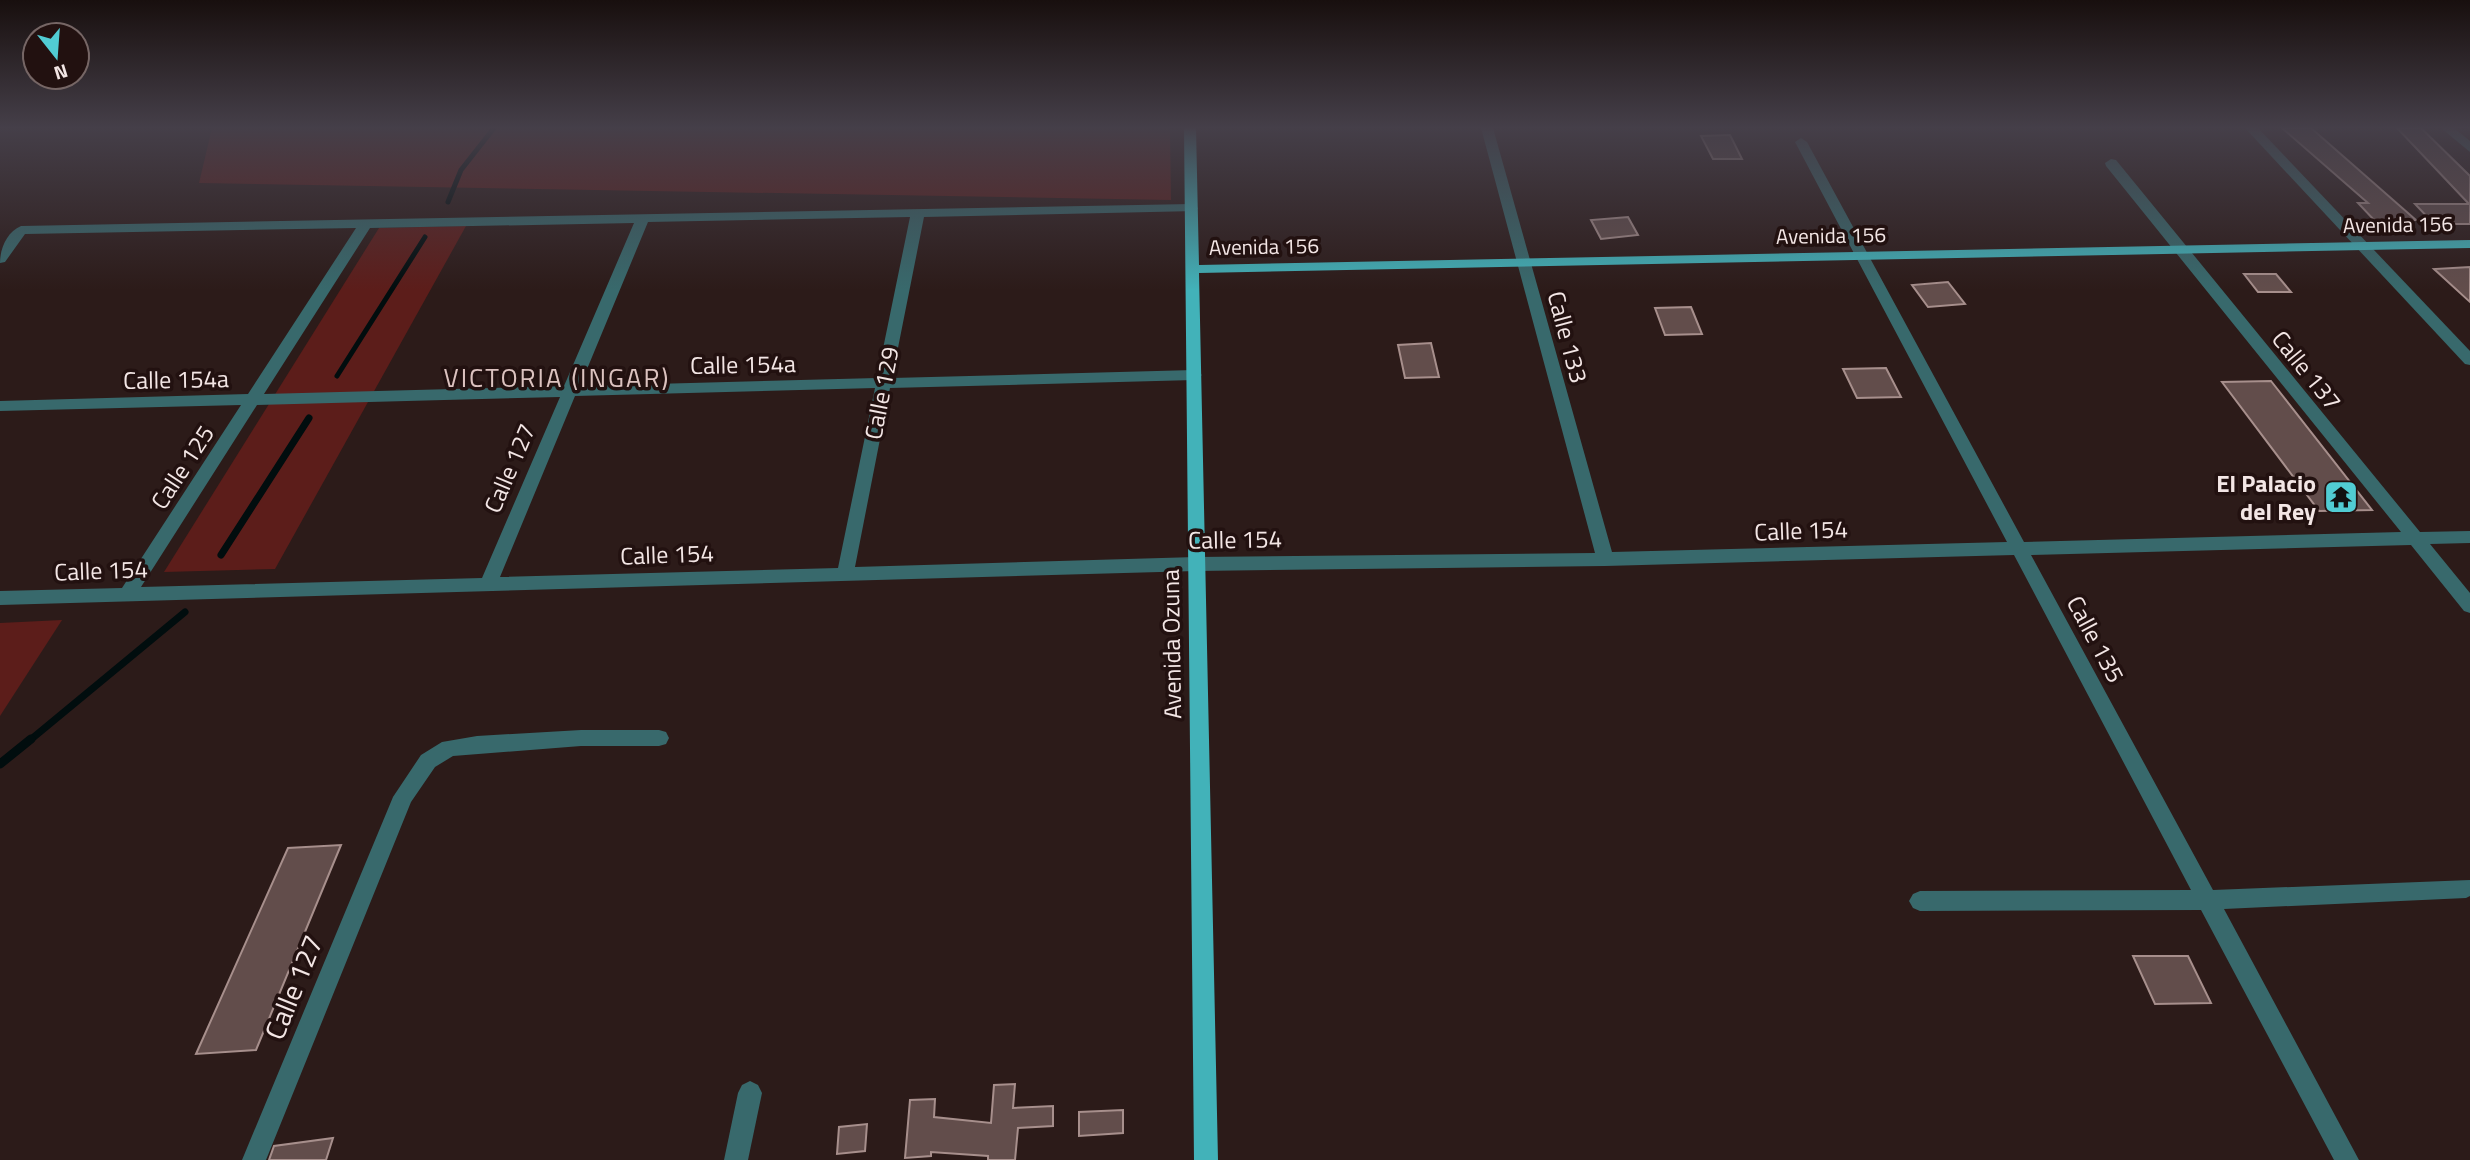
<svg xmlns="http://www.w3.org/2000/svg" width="2470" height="1160" viewBox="0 0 2470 1160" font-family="'Titillium Web',sans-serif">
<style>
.green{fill:#5c1d1a}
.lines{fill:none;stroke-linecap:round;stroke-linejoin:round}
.stream-far2{stroke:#010d0e;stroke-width:5}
.stream-far1{stroke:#010d0e;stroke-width:7}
.stream{stroke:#010d0e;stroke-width:9}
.building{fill:#624d4b;stroke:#a78f8c;stroke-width:2}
.minor{fill:#38696c;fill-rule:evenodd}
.major{fill:#42b2b9;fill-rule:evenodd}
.labels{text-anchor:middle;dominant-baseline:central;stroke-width:7;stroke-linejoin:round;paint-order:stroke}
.far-street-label{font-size:21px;fill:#f3e6e5;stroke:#221110}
.street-label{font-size:24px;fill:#f3e6e5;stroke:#221110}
.poi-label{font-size:24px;font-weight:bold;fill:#f3e6e5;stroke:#221110;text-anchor:end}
.neighbourhood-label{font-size:26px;letter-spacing:2px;fill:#dbc2bf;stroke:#221110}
.near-street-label{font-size:28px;fill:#f3e6e5;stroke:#221110}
</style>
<rect width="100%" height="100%" fill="#2c1b19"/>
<!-- green -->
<g class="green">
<polygon points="212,128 1170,128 1171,200 199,183"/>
<polygon points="466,226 275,569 164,572 379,228"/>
<polygon points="62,620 0,716 0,623"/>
</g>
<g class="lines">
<!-- stream-far2 -->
<g class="stream-far2">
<polyline points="448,202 461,170 494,128"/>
<polyline points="337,376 425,237"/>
</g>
<!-- stream-far1 -->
<g class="stream-far1">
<polyline points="221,555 309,418"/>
<polyline points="29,741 185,612"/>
</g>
<!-- stream -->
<polyline class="stream" points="0,764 31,739"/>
</g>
<!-- building -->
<g class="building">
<polygon points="2282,128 2311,128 2416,220 2375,221 2358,203 2368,203"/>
<polygon points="2397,128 2421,128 2470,176 2470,224 2434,224 2415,204 2469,204"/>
<polygon points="1730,135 1742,159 1713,159 1701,136"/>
<polygon points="1628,217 1638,235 1601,239 1591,220"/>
<polygon points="2470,267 2470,302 2434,269"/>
<polygon points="2244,274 2276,274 2291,292 2258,292"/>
<polygon points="1948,282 1965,304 1928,307 1912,285"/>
<polygon points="1691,307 1702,334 1665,335 1655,308"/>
<polygon points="1431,343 1439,377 1405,378 1398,345"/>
<polygon points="1886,368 1901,397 1857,398 1843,369"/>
<polygon points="2271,381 2372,510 2319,511 2222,382"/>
<polygon points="341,845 256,1050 196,1054 288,848"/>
<polygon points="2133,956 2188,956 2211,1003 2155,1004"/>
<polygon points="1015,1084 1013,1108 1053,1106 1053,1126 1018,1128 1015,1160 988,1160 988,1156 931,1152 931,1156 905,1158 910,1100 935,1099 934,1117 991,1123 994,1085"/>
<polygon points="1123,1110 1123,1133 1079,1136 1079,1112"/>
<polygon points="867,1124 865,1151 837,1154 839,1127"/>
<polygon points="333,1138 326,1160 269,1160 274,1146"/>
</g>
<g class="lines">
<!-- minor -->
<g class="minor">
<path d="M1481 128H1493L1612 552 2007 542 1795 142 1801 138 1807 142 2024 542 2401 532 2106 166 2105 163 2111 159 2116 160 2420 532 2470 531V543L2430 544 2470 593V613L2464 611 2411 545 2031 555 2213 890 2470 880V896L2466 898 2224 909 2359 1160H2334L2201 910 1920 911 1913 908 1909 901 1913 894 1920 891 2191 890 2014 555 1605 566 1196 571 0 605V591L122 588 241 405 0 411V401L248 394 356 228 25 234 5 262 0 263C0 248 7 232 21 226L1191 204 1198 208 1196 211 924 217 892 378 1194 370 1202 375 1194 380 890 388 855 567 1196 557 1595 553ZM910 217 877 378 580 386 648 222ZM634 223 564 386 264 394 370 228ZM875 388 838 568 500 577 575 396ZM560 397 482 578 141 587 257 405Z"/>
<polygon points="2245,128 2258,128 2470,351 2470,365 2465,364"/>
<polygon points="2441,128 2454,128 2470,141 2470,152"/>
<polygon points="581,730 659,730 666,732 669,738 666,744 659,746 581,746 453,756 435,767 411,802 266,1160 242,1160 393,797 421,755 442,742 477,736"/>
<polygon points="750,1081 758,1085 762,1093 748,1160 724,1160 738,1093 742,1085"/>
</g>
<!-- major -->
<polygon class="major" points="1184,128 1196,128 1199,265 2470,240 2470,248 1199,273 1218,1160 1194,1160"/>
</g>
<!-- sky -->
<linearGradient id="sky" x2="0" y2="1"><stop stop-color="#180f0e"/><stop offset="0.44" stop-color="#453f49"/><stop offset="1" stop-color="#453f49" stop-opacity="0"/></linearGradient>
<rect width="2470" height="290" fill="url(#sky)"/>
<!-- icons -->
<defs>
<g id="temple-square" transform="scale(1.75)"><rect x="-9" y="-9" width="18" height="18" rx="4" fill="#51ccd3" stroke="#221110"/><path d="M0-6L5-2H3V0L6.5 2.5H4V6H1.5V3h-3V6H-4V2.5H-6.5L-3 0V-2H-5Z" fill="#111"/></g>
</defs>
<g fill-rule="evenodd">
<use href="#temple-square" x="2341" y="497"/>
</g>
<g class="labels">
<!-- far-street labels -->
<g class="far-street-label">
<text transform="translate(2398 224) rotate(-1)">Avenida 156</text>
<text transform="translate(1831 235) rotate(-1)">Avenida 156</text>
<text transform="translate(1264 246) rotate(-1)">Avenida 156</text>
</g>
<!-- street labels -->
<g class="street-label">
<text transform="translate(1568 337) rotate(75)">Calle 133</text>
<text transform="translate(743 364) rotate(-1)">Calle 154a</text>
<text transform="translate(2307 370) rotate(51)">Calle 137</text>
<text transform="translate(176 379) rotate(-1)">Calle 154a</text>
<text transform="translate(881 393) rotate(-79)">Calle 129</text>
<text transform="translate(182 467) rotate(-57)">Calle 125</text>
<text transform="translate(509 468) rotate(-67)">Calle 127</text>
<text transform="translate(1801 530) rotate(-2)">Calle 154</text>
<text transform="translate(1235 539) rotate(-1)">Calle 154</text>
<text transform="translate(667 554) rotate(-2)">Calle 154</text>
<text transform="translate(101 570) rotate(-2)">Calle 154</text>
<text transform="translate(2096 639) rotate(62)">Calle 135</text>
<text transform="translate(1171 644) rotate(-91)">Avenida Ozuna</text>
</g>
<!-- poi labels -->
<g class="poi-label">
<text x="2316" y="483">El Palacio<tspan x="2316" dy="28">del Rey</tspan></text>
</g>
<!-- neighbourhood labels -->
<g class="neighbourhood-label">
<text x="557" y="377">VICTORIA (INGAR)</text>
</g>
<!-- near-street labels -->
<g class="near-street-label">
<text transform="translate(293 987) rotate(-68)">Calle 127</text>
</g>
</g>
<!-- north arrow -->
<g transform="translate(56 56) rotate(163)"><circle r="33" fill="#221110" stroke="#766665" stroke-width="2"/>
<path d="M0-5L12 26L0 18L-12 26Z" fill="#51ccd3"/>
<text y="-10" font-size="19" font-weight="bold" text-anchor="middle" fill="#f3e6e5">N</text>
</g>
</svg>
